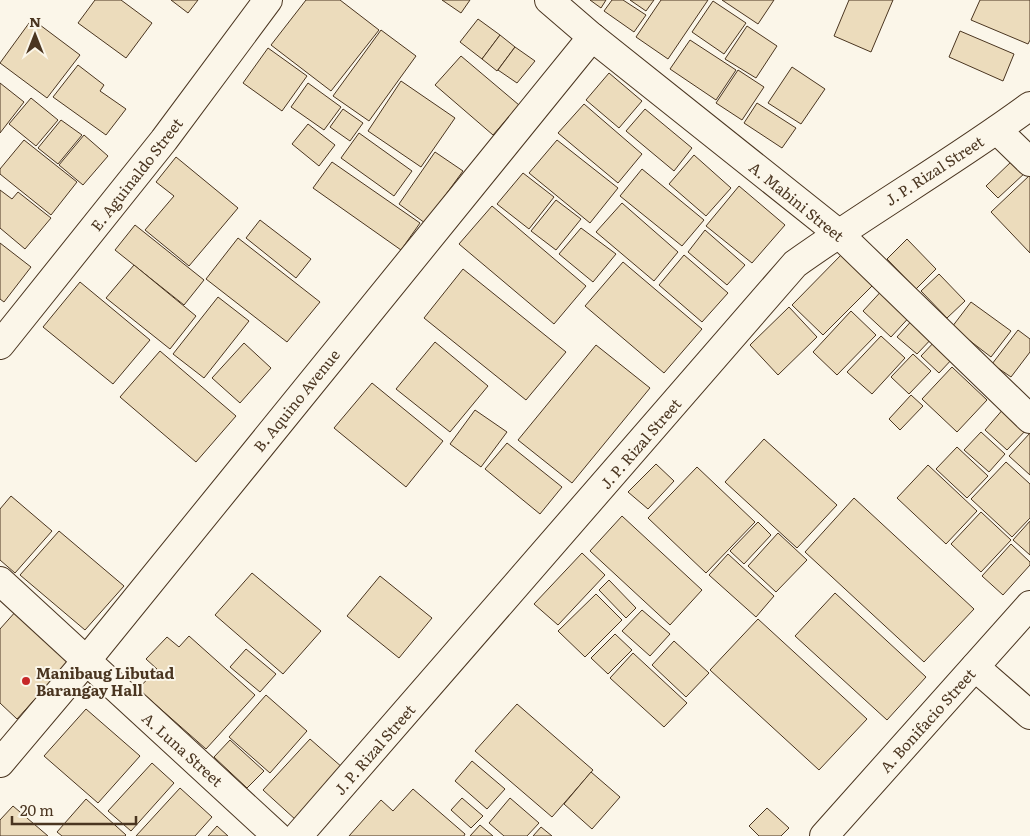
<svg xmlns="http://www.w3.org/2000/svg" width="1030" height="836" viewBox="0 0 1030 836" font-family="Literata,serif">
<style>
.building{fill:#ecdcbc;stroke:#4a3520}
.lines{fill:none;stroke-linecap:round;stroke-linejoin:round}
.minor-casing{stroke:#4a3520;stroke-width:30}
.minor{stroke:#fbf6e9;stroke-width:28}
.poi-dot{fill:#c62828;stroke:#fbf6e9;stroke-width:2}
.labels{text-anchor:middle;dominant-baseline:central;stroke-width:4;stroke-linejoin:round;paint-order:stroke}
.street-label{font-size:15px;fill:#4a3520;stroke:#fbf6e9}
.poi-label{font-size:15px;font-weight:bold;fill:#4a3520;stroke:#fbf6e9;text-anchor:start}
</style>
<rect width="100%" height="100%" fill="#fbf6e9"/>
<!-- building -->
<g class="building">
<polygon points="95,0 121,0 152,23 126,58 78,23"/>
<polygon points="171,0 198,0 188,13"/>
<polygon points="306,0 340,0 379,30 331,91 271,45"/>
<polygon points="442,0 470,0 461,13"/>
<polygon points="590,0 606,0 601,8"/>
<polygon points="612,0 623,0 646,15 634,32 604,11"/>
<polygon points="630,0 654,0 646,11"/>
<polygon points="661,0 708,0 668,59 636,37"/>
<polygon points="722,0 774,0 758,24"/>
<polygon points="849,0 893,0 871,52 834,36"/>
<polygon points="980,0 1030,0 1030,40 1028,44 971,20"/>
<polygon points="713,1 746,23 724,54 692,32"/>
<polygon points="32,19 80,55 47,98 0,63"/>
<polygon points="478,19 500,35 482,59 460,42"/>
<polygon points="747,26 777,46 756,78 725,59"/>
<polygon points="381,30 416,56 369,121 333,96"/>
<polygon points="960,31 1014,54 1003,81 949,57"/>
<polygon points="500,35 515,47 497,71 482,59"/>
<polygon points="690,40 736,70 716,100 670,69"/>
<polygon points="515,47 535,61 517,83 498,70"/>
<polygon points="268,48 307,76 282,111 243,83"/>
<polygon points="461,56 519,105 493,135 435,85"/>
<polygon points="78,65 104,85 100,91 126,109 106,135 53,97"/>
<polygon points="792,67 825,89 801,124 768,103"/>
<polygon points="738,70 764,87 742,120 716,103"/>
<polygon points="609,73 642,101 619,128 586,100"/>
<polygon points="401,81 455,118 421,167 368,131"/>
<polygon points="0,83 24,102 0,133"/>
<polygon points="308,83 341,107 324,130 291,107"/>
<polygon points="31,98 58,120 36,146 9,124"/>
<polygon points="757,103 796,128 782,148 744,123"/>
<polygon points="584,104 642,154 618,183 558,133"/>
<polygon points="343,109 363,123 350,141 330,127"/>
<polygon points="645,109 692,148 674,171 626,131"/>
<polygon points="61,120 82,135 58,164 38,148"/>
<polygon points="308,124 335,145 319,166 292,144"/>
<polygon points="359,133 412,171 394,196 341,158"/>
<polygon points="84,135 108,156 83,185 59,165"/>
<polygon points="24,140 77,182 51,215 0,174 0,169"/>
<polygon points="557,140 618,188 590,223 529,173"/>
<polygon points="435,152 463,171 425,223 399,204"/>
<polygon points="694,155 731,188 706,216 669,184"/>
<polygon points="176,157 238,208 189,266 145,230 174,196 156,182"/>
<polygon points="1013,160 1026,172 998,198 986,186"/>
<polygon points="332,162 420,223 401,250 313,188"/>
<polygon points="642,169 704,220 682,246 620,196"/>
<polygon points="523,173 554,197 529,229 497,204"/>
<polygon points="1030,175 1030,253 991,212"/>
<polygon points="739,186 785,225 752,263 706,226"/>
<polygon points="0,190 12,199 18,192 51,218 25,249 0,228"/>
<polygon points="556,200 581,219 556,250 531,231"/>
<polygon points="622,203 678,252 654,281 596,232"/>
<polygon points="492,206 586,286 554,324 459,244"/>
<polygon points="260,220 311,259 296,278 246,238"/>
<polygon points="135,225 204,280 184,305 115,250"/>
<polygon points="581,228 616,254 593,282 559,254"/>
<polygon points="705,230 745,265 727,285 688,252"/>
<polygon points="238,238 320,302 287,342 206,279"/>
<polygon points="907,239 936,269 916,289 887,259"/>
<polygon points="0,243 31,267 4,302 0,299"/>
<polygon points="844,252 875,283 823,335 792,305"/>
<polygon points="684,255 728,293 702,322 659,285"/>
<polygon points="623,262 702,329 664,373 585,306"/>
<polygon points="134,265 196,316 170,349 106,298"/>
<polygon points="463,269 566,352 526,400 424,318"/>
<polygon points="939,274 965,301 947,318 921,291"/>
<polygon points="80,282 150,340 113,384 43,327"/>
<polygon points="886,286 914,312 891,337 863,311"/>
<polygon points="218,297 249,321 204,378 173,354"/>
<polygon points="971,302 1011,331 991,357 952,327"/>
<polygon points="789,307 817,337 778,375 750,345"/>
<polygon points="851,311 876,335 837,375 813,352"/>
<polygon points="915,317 935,335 917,354 897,337"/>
<polygon points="1018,330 1030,339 1030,352 1011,377 992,364"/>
<polygon points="881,336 905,358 872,394 847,372"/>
<polygon points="936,340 954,357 939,373 921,356"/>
<polygon points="435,342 488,386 450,432 396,389"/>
<polygon points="244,343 271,368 240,403 212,378"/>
<polygon points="596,345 650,388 572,483 518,440"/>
<polygon points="160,351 236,416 196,462 120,397"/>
<polygon points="913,354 931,371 909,394 891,377"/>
<polygon points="952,367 987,400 957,432 922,399"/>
<polygon points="372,383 443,441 406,487 334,428"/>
<polygon points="911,395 923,406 900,430 889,419"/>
<polygon points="1005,407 1028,428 1007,450 985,430"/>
<polygon points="475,410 507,432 481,467 450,444"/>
<polygon points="981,432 1005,454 989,472 964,450"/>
<polygon points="1030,433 1030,475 1009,456"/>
<polygon points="764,439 837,505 797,548 725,482"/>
<polygon points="507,443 562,487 540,514 485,469"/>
<polygon points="957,447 988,476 967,498 936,469"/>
<polygon points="1006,462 1030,484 1030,518 1012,537 971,499"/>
<polygon points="656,464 674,481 648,509 628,492"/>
<polygon points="928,465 977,511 946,544 897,498"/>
<polygon points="697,467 755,522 706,573 648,518"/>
<polygon points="11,496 52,531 15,573 0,560 0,509"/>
<polygon points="854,498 974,609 924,662 805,552"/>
<polygon points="981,512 1011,540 981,572 951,544"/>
<polygon points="622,516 702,590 670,625 590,551"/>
<polygon points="1030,521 1030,555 1013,540"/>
<polygon points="758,522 771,535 744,564 730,551"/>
<polygon points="59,531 124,586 85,630 20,575"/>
<polygon points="778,533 807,560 776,592 748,566"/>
<polygon points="1011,544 1030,562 1030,565 1003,595 982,576"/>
<polygon points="582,553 605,575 558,625 534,604"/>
<polygon points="728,554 774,596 756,617 709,575"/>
<polygon points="252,573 321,631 283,674 215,615"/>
<polygon points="380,576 432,618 399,658 347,616"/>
<polygon points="609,580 636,608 626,618 599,590"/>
<polygon points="835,593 926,677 887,720 795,636"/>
<polygon points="596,594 622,620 585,657 558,631"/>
<polygon points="17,610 72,658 17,719 0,703 0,629"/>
<polygon points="642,610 670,634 650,656 622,631"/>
<polygon points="758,619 867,719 819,770 710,670"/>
<polygon points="615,634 632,650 608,674 591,658"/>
<polygon points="189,636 255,695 206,749 138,689 157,669 146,659 167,637 179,647"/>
<polygon points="674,641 709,673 686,697 652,665"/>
<polygon points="246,649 276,674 260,692 230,667"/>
<polygon points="633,653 687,703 664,727 610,678"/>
<polygon points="266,695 307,731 270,773 229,737"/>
<polygon points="517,704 593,770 552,817 475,751"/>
<polygon points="86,709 140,756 98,803 44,756"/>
<polygon points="310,739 343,768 296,820 263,790"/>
<polygon points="230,740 264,771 247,788 214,757"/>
<polygon points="472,761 505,789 487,809 455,781"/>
<polygon points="152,763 174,783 131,831 108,811"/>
<polygon points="591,772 620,797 592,829 564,804"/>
<polygon points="180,788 212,817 195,836 136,836"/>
<polygon points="413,789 465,834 464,836 349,836 381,800 393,811"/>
<polygon points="462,798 483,816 471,828 451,810"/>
<polygon points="510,798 539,823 527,836 504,836 489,823"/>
<polygon points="86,799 126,835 125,836 62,836 57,832"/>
<polygon points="13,806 48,836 0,836 0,820"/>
<polygon points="767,808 789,828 781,836 759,836 749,826"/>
<polygon points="480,825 493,836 470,836"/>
<polygon points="217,826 228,836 208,836"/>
<polygon points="541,827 552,836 533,836"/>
</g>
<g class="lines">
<!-- minor casing -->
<g class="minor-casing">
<g id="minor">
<polyline points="549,0 592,37 838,233 1030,419"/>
<polyline points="997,130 1030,162"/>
<polyline points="0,345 164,140 268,0"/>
<polyline points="0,581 277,836"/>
<polyline points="975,667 1030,715"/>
<polyline points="0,763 86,661 592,37"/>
<path d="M298 836 795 264C872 209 954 162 1030 106"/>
<polyline points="824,836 1030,605"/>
</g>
</g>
<!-- minor -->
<use href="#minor" class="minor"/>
</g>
<!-- markers -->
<circle class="poi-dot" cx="26" cy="681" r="5"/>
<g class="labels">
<!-- street labels -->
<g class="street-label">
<text transform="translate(934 170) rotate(-33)">J. P. Rizal Street</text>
<text transform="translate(136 174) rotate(-52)">E. Aguinaldo Street</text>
<text transform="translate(797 201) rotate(39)">A. Mabini Street</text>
<text transform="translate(296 400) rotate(-51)">B. Aquino Avenue</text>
<text transform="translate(640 443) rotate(-49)">J. P. Rizal Street</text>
<text transform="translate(927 720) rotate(-48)">A. Bonifacio Street</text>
<text transform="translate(183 749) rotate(42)">A. Luna Street</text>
<text transform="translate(374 749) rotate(-49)">J. P. Rizal Street</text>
</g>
<!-- poi labels -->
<g class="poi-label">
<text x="36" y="672">Manibaug Libutad<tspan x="36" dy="17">Barangay Hall</tspan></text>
</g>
</g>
<!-- north arrow -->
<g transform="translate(35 35)" stroke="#fbf6e9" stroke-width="4" paint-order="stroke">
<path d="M0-4L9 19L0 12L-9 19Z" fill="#4a3520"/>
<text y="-8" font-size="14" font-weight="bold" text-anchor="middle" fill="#4a3520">N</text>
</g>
<!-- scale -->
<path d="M12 816v8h124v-8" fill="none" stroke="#4a3520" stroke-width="2.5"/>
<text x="20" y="816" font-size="15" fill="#4a3520" stroke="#fbf6e9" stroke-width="4" paint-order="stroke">20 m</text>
</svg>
